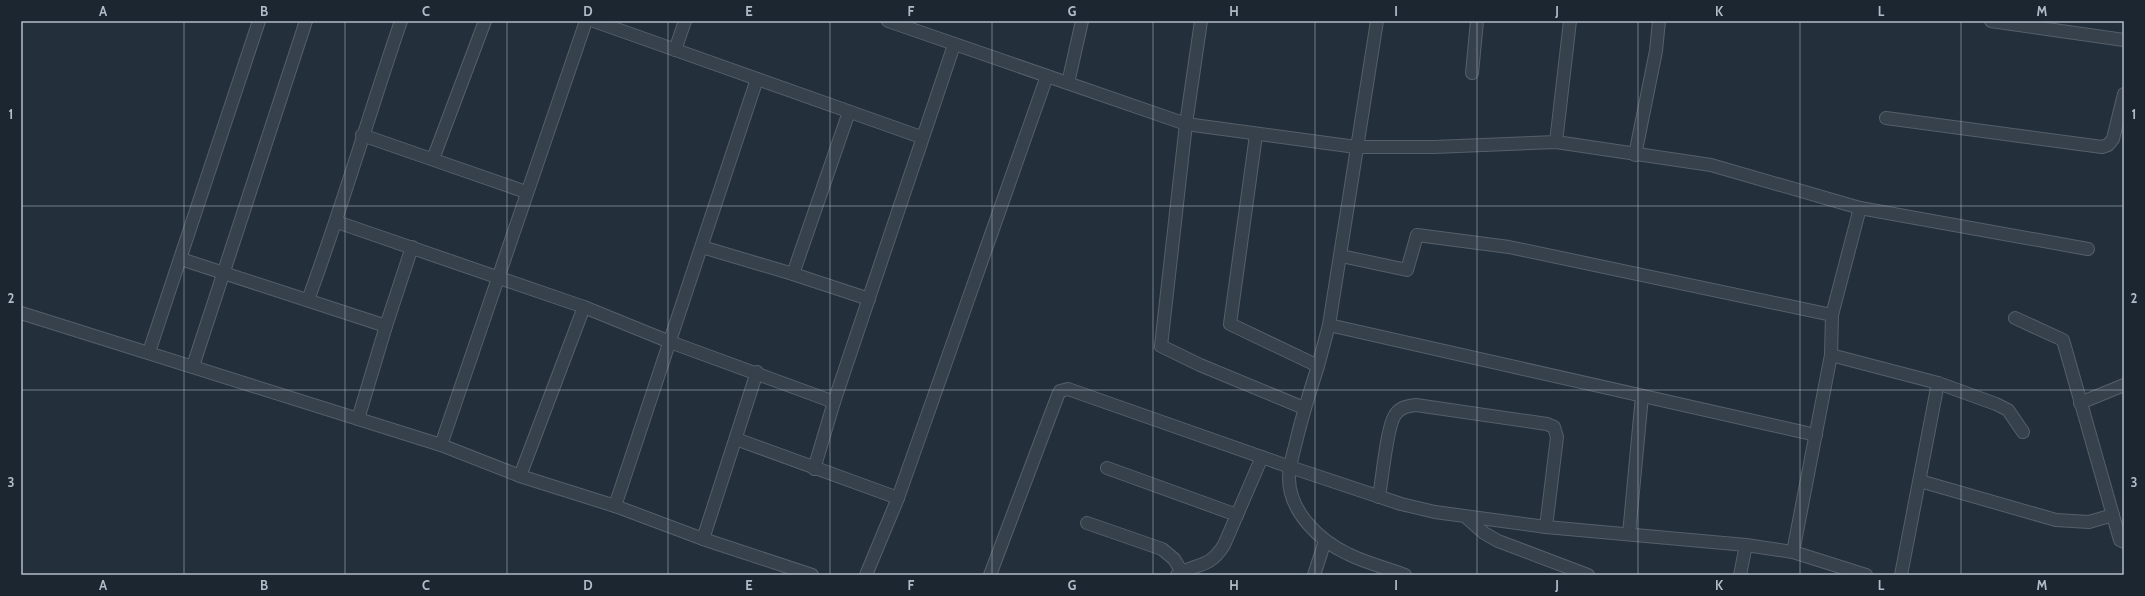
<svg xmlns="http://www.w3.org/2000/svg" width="2145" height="596" viewBox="0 0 2145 596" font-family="Cabin,sans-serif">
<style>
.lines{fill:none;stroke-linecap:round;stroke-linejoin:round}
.minor-casing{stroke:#555f6a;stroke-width:14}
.minor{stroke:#37414c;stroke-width:12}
.grid{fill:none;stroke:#b2bcc8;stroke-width:1;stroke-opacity:0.55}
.neatline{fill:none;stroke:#b2bcc8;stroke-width:1.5}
.grid-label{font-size:13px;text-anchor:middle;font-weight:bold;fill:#b2bcc8}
</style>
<rect width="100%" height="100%" fill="#23303c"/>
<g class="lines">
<!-- minor casing -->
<g class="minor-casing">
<g id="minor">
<polyline points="594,21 921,137"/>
<polyline points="888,21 1186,124 1356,147 1434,147 1556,142 1711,165 1860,208 1832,315 1831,355 1793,552"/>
<polyline points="1201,21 1186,124 1161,346 1200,365 1304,408"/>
<polyline points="1377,21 1329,325 1816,435"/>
<polyline points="1991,21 2124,40"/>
<polyline points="675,50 685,21"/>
<polyline points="1472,73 1477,21"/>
<polyline points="1068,83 1082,21"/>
<polyline points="1886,118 2102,147 2108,145 2113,139 2124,94"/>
<polyline points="362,135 526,192"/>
<polyline points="1256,135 1230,324 1318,366 1329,325"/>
<polyline points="1556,142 1570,21"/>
<polyline points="1635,155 1656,51 1659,21"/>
<polyline points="433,159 485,21"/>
<polyline points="1860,208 2088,249"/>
<polyline points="337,222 584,307 670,342 834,402"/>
<polyline points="702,247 793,274 869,299"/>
<polyline points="1341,256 1407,270 1417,235 1509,247 1832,315"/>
<polyline points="181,259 386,326"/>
<polyline points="793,274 849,112"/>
<path d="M308 300C342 208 369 114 401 21"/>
<polyline points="21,313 441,445 520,476 615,506 703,539 812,575"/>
<polyline points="2015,318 2063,340 2120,540 2124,542"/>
<polyline points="149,352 259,21"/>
<polyline points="1831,355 1938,383 1996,404 2008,410 2023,432"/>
<polyline points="193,366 306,21"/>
<path d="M1318 366C1310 391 1302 416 1296 442 1293 454 1289 466 1289 478 1289 512 1320 541 1348 554 1366 563 1387 568 1405 575"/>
<polyline points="2080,403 2124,385"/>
<polyline points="358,419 386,326 412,247"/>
<polyline points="736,439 898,498"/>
<polyline points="441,445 586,21"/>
<polyline points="1107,468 1237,515"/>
<polyline points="814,469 834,402 954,45"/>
<polyline points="520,476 584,307"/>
<polyline points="1920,481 2056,520 2089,522 2113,515"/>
<path d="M1379 497C1382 480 1387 426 1395 415 1400 407 1408 406 1416 405L1547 424 1554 427 1557 437 1546 527"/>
<polyline points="615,506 757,79"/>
<polyline points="1467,518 1484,533 1498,541 1588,575"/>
<polyline points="1087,523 1162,549 1174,559 1182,572"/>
<polyline points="1629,534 1642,396"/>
<polyline points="703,539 757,372"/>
<polyline points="866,575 898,498 1047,76"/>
<polyline points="990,575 1058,395 1060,391 1068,389 1290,467 1401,504 1435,512 1546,527 1746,545 1793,552 1866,575"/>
<path d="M1177 575C1198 562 1209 569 1224 545L1262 457"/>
<polyline points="1314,575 1325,541"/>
<polyline points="1740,575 1746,545"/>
<polyline points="1901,575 1938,383"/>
</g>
</g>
<!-- minor -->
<use href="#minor" class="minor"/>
</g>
<!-- grid -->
<path class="grid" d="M184 21V575M345 21V575M507 21V575M668 21V575M830 21V575M992 21V575M1153 21V575M1315 21V575M1477 21V575M1638 21V575M1800 21V575M1961 21V575M21 206H2124M21 390H2124"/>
<!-- border -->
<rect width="2145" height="596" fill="none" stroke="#1c2631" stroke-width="44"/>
<rect x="22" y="22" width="2101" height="552" class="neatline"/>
<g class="grid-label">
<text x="103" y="16">A</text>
<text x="264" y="16">B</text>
<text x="426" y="16">C</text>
<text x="588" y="16">D</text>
<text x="749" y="16">E</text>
<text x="911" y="16">F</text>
<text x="1072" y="16">G</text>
<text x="1234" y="16">H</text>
<text x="1396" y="16">I</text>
<text x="1557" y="16">J</text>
<text x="1719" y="16">K</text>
<text x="1881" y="16">L</text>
<text x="2042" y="16">M</text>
<text x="11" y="119">1</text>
<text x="2134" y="119">1</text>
<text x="11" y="303">2</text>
<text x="2134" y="303">2</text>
<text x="11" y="487">3</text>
<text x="2134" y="487">3</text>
<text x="103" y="590">A</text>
<text x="264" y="590">B</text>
<text x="426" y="590">C</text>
<text x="588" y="590">D</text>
<text x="749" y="590">E</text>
<text x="911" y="590">F</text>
<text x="1072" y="590">G</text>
<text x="1234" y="590">H</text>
<text x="1396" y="590">I</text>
<text x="1557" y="590">J</text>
<text x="1719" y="590">K</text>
<text x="1881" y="590">L</text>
<text x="2042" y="590">M</text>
</g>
</svg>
